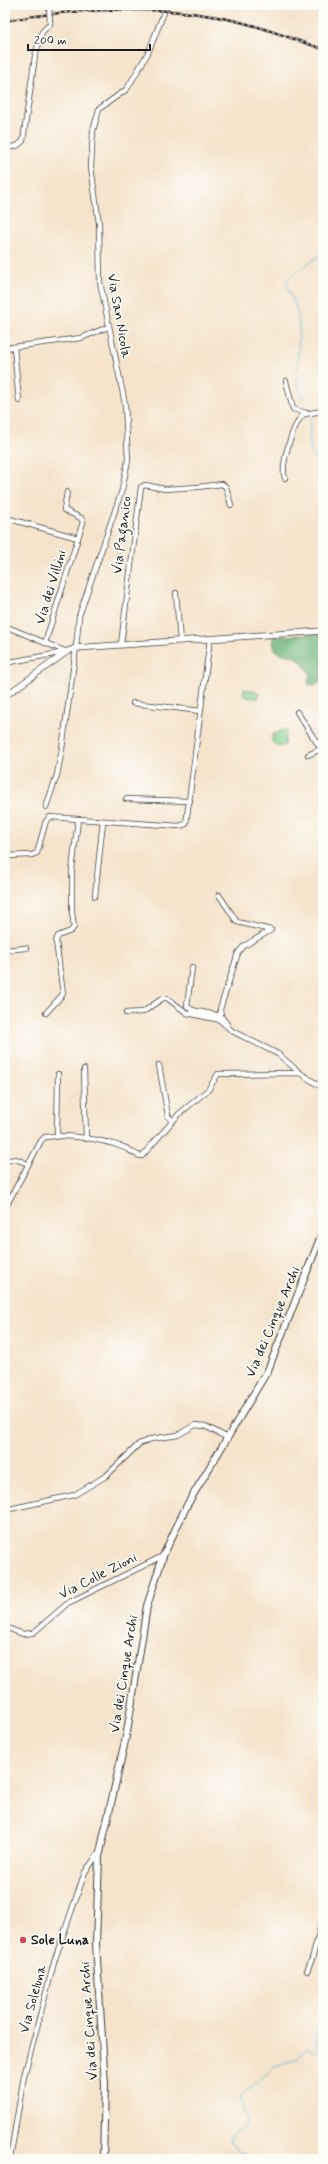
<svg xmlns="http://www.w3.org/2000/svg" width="328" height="2164" viewBox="0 0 328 2164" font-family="Mynerve,sans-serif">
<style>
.built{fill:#e6daba}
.green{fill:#88d28f;stroke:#527756}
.forest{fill:#6eb47a;stroke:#45684b}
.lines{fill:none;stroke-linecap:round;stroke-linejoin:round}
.stream{stroke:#51b3d0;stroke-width:1}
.minor-casing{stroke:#3d3a36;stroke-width:6}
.tertiary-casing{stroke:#3d3a36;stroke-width:7}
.secondary-casing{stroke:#3d3a36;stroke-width:8}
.minor{stroke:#fff;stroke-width:4.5}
.tertiary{stroke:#fff;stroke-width:5.5}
.secondary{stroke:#fff;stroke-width:6}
.rail-casing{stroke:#1c1c1c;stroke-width:2.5}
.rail{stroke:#fdfcf7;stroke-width:1;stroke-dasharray:3;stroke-linecap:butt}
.minor-bridge-casing{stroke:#3d3a36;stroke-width:6;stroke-linecap:butt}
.minor-bridge{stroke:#fff;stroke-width:4.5}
.poi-dot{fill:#d1495b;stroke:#fdfcf7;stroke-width:1.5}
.labels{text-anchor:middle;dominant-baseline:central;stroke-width:3.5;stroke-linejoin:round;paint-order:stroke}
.street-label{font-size:14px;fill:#1c1c1c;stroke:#fdfcf7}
.poi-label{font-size:14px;font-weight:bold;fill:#1c1c1c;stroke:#fdfcf7;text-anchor:start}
</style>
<rect width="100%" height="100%" fill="#fdfcf7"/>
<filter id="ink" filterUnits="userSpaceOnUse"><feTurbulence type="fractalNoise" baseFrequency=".025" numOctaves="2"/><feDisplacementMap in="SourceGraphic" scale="8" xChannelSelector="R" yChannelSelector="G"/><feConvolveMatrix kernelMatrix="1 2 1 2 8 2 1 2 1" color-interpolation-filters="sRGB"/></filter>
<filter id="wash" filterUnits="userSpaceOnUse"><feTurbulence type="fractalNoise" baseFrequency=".012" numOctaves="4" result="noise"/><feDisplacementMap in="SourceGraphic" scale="16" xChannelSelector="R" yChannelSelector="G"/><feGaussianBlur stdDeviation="0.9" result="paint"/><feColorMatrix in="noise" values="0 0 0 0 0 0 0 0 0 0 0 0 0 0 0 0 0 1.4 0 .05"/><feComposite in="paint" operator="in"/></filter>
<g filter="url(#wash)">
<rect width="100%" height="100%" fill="#f5e3cb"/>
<!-- built -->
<polygon class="built" points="58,661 71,675 69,689 51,686 41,673"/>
<!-- green -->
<g class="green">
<polygon points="244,689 259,692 258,699 243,696"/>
<polygon points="286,729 285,745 277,747 272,742 272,735"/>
</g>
<!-- forest -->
<path class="forest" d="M323 633V681L313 685 308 684 310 673C306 668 302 662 297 658 284 651 273 659 273 637Z"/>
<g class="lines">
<!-- stream -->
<g class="stream">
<polyline points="309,411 297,383 299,325 297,310 286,283 290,277 323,253"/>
<path d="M310 416C311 435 304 452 323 465"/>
<path d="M256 2159 239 2152 230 2142 231 2134C235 2131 239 2131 243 2128 253 2118 237 2106 241 2095L275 2067 298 2058 307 2047 312 2051H316L318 2047C314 2036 315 2030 323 2021"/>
</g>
</g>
</g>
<g filter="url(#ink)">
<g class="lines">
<!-- minor casing -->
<g class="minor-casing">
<g id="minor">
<polyline points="5,148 17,146 23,141 35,56 42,32 50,24"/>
<polyline points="14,347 19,401"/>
<polyline points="5,348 81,338 108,327"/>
<polyline points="286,381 293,409 306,413"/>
<path d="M285 478C280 465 293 424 304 414L323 411"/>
<polyline points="6,518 78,538"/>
<polyline points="176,593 180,641"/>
<polyline points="5,626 67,652"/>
<polyline points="45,643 83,522 81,518 64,510 67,492"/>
<polyline points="121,644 141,487 145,485 165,489 198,487 222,484 226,487 231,505"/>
<polyline points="5,663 65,652"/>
<polyline points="133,703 201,711"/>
<polyline points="297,712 321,749"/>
<polyline points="308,755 323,748"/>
<polyline points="126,799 190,801"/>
<polyline points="46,807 57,775 62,749 76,648 79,616 122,490 128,460 125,404 100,282 99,223 91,167 93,131 99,109 127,89 148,53 167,5"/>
<polyline points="5,856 32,855 37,853 46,821 50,817 179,826 186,824 210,639"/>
<polyline points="219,895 237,922 271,930 244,946 238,953 220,1009 221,1016"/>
<polyline points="95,896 103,821"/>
<polyline points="5,950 26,948"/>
<polyline points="192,967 187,1006 192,1010 221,1016 227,1024"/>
<polyline points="46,1013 63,994 56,941 58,936 71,931 74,927 72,912 72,870 78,820"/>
<polyline points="126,1013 143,1012 163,998 167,998 187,1013 220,1020 232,1031 278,1054 300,1073"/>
<polyline points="159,1065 168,1116 173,1121"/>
<polyline points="84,1069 86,1139"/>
<polyline points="57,1137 58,1074"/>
<polyline points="5,1161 16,1159 28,1164"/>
<path d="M5 1208 41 1141 45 1137C70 1134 100 1139 123 1147 130 1149 135 1156 142 1156L179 1114 208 1090 218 1074 300 1073 323 1088"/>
<polyline points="5,1510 74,1495 106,1476 139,1444 151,1439 178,1435 195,1425 205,1426 228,1438"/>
<polyline points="5,1627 23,1634 33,1633 68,1603 163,1556"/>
<polyline points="307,1971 312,1959 323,1918"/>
<polyline points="10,2159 24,2076 55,1959 85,1872 99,1853"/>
</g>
</g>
<!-- tertiary casing -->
<g class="tertiary-casing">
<polyline id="tertiary" points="5,696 68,651 76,648 323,631"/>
</g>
<!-- secondary casing -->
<g class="secondary-casing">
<polyline id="secondary" points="103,2159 105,2085 96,1944 99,1857 127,1732 147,1606 163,1556 187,1505 268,1370 323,1231"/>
</g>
<!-- minor -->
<use href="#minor" class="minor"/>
<!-- tertiary -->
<use href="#tertiary" class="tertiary"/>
<!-- secondary -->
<use href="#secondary" class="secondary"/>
<!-- rail casing -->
<g class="rail-casing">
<path id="rail" d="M5 21C70 8 162 5 227 19 260 25 291 39 323 49"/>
</g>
<!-- rail -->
<use href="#rail" class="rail"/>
<!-- minor-bridge casing -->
<g class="minor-bridge-casing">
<polyline id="minor-bridge" points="49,6 50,24"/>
</g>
<!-- minor-bridge -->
<use href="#minor-bridge" class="minor-bridge"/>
</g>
</g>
<!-- markers -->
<circle class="poi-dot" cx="23" cy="1940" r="4"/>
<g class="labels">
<!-- street labels -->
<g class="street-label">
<text transform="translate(119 316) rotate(80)">Via San Nicola</text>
<text transform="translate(122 535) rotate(-83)">Via Paganico</text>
<text transform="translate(51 587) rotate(-73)">Via dei Villini</text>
<text transform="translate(273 1322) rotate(-67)">Via dei Cinque Archi</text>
<text transform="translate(98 1576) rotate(-27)">Via Colle Zioni</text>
<text transform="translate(124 1674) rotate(-81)">Via dei Cinque Archi</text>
<text transform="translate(33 1999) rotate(-75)">Via Soleluna</text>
<text transform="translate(89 2021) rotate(-94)">Via dei Cinque Archi</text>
</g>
<!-- poi labels -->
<g class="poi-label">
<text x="31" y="1940">Sole Luna</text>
</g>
</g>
<!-- margin -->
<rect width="328" height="2164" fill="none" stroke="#fdfcf7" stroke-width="20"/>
<!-- scale -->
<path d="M28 44v6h122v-6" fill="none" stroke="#1c1c1c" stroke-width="2"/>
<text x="34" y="44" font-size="12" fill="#1c1c1c" stroke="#fdfcf7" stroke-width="3" paint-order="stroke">200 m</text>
</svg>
